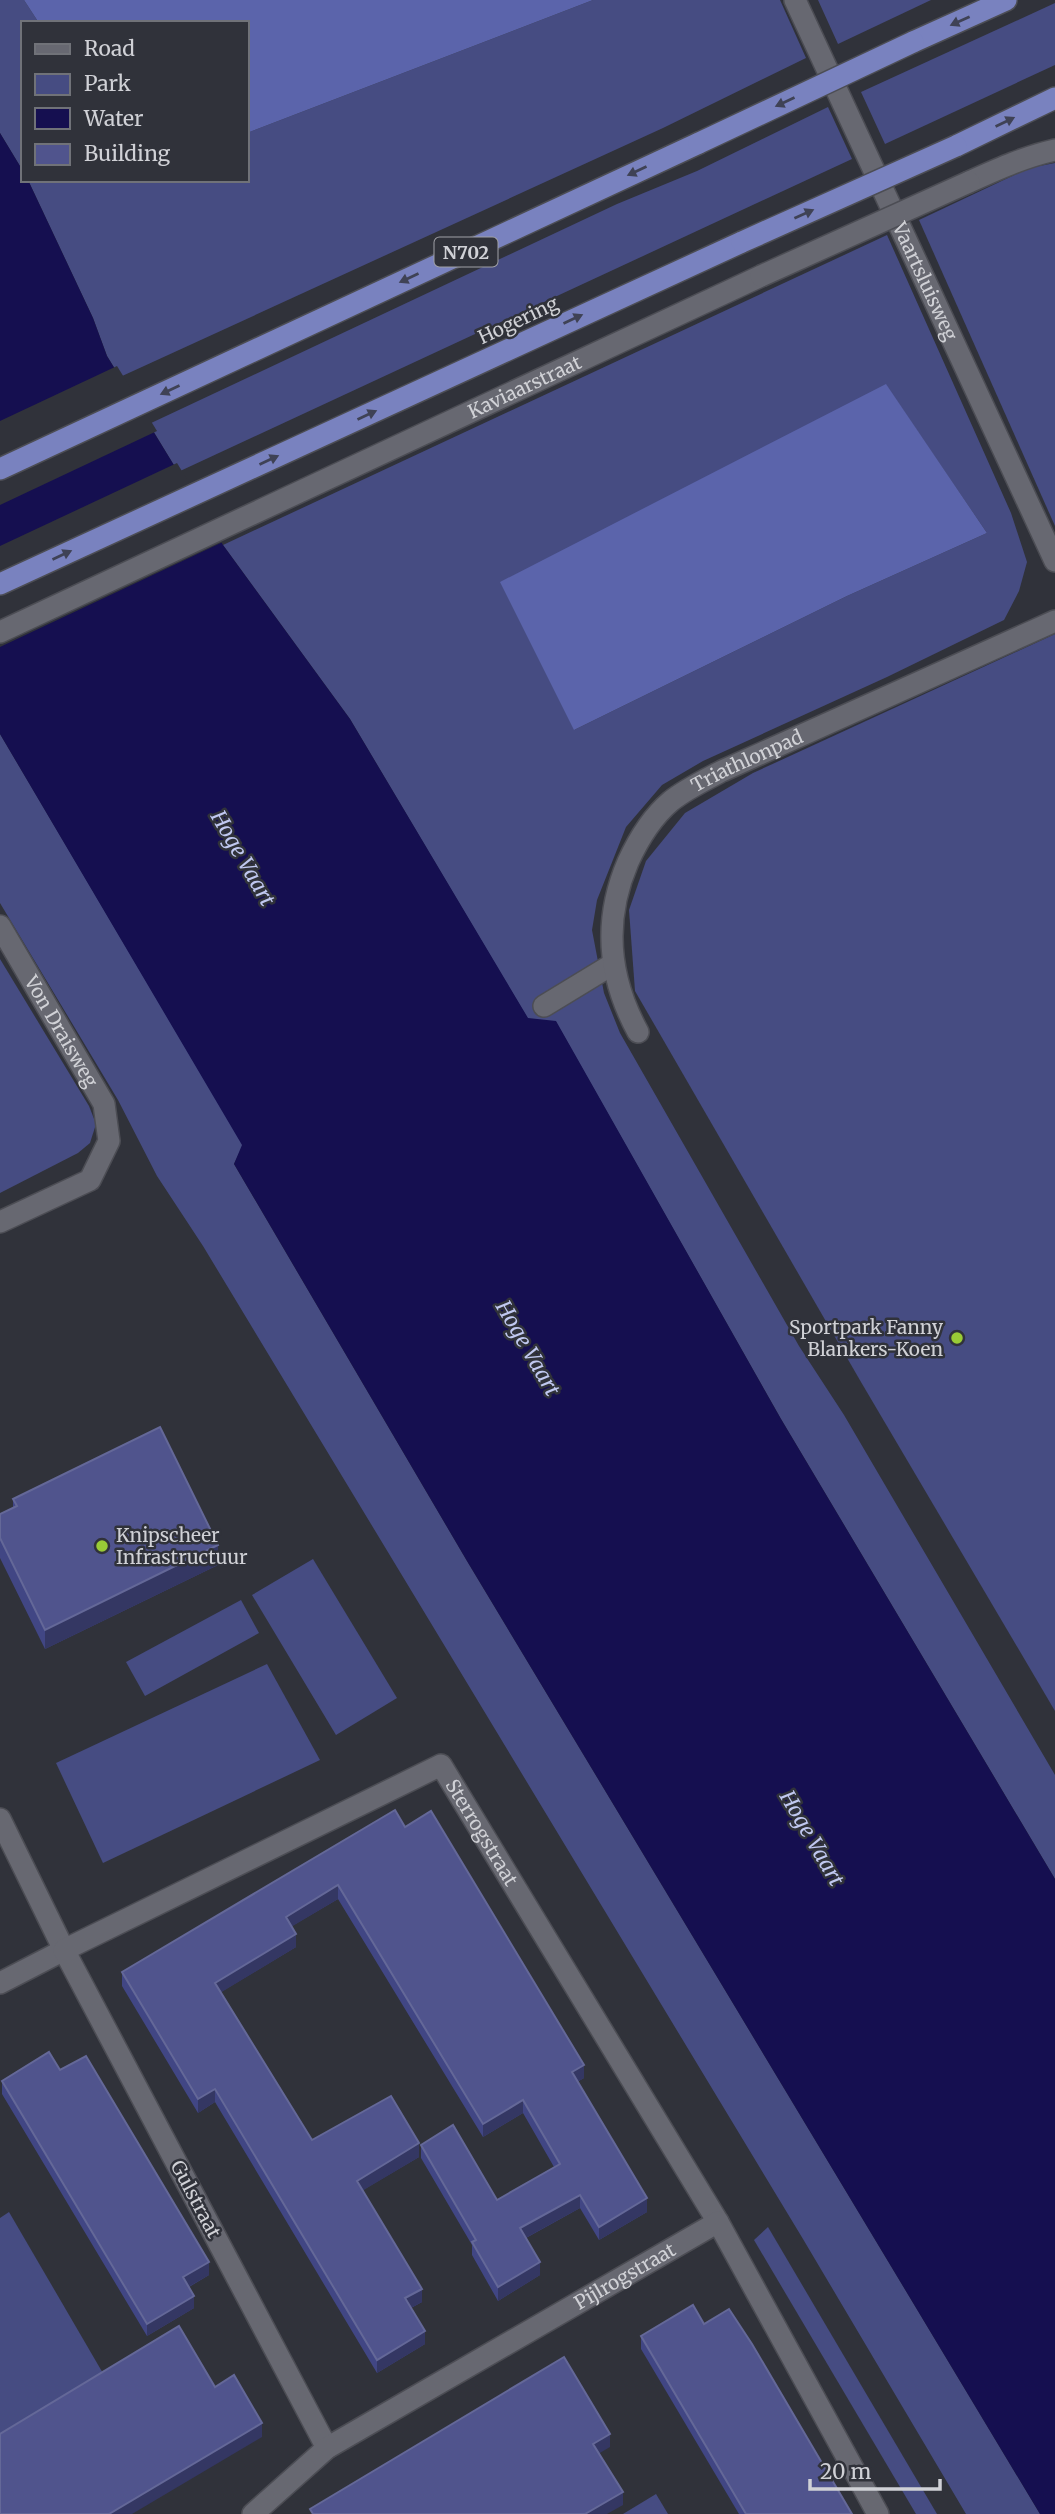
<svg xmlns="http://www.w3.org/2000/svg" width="1055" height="2514" viewBox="0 0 1055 2514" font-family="Merriweather,serif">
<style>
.green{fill:#464c82;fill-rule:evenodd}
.forest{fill:#5b64ab}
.water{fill:#150f50}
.pier{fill:#30323a}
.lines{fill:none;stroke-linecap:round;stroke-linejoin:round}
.lane-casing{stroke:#4c4d54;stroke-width:24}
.street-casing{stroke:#4c4d54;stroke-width:24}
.highway-casing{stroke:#4c4d54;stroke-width:24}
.lane{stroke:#676871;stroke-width:21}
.street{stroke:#676871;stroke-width:21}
.highway{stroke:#7982bf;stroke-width:21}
.street-bridge-casing{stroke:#4c4d54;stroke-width:24;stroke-linecap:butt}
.highway-bridge-casing{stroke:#4c4d54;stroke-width:24;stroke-linecap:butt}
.street-bridge{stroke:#676871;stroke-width:21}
.highway-bridge{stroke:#7982bf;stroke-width:21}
.wall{fill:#414684}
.shaded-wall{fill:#343763}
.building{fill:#50548d;stroke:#646898;stroke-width:2}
.oneway{fill:#3f4255}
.poi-dot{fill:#99cb36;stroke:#30323a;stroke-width:2.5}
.labels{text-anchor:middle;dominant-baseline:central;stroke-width:5;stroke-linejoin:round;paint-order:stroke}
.shield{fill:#30323a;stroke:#a0a1a7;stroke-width:2}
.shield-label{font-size:18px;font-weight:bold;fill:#d0d1d6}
.street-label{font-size:19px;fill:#d0d1d6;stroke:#30323a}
.poi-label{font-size:19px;fill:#d0d1d6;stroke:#30323a;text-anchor:end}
.water-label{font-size:21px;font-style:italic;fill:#c0c8f0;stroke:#30323a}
</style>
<rect width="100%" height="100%" fill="#30323a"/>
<!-- green -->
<g class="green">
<polygon points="0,0 24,0 39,23 23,23 23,171 0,133"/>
<polygon points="593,0 780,0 806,58 663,128 120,377 107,356 93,318 28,180 247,180 247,133"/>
<polygon points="818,0 931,0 838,44"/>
<polygon points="1055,3 1055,65 885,144 861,92"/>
<polygon points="828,107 852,159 178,472 149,424 617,204 697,171"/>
<polygon points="1055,163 1055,526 919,220 1029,168"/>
<path d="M887 235 1011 513 1027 562 1019 591 1004 620 887 677 703 761 662 785 626 827 597 900 592 930 604 993 620 1033 799 1346 844 1415 1055 1775V1879L781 1419 556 1022 528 1019 350 719 223 545ZM886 385 987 533 847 596 574 730Z"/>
<polygon points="1055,634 1055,1711 861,1382 635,991 629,910 646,861 685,813 753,773"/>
<polygon points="0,734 243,1145 234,1164 467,1561 1040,2514 966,2514 803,2239 203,1246 157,1176 118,1100 0,903"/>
<polygon points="0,959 89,1106 96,1124 90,1143 78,1153 0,1193"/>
<polygon points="313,1559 397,1698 336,1735 252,1595"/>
<polygon points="241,1600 259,1633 145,1696 126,1662"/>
<polygon points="267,1664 320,1760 103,1863 56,1763"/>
<polygon points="9,2212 104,2375 0,2435 0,2218"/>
<polygon points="768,2227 937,2514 916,2514 754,2240"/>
<polygon points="656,2494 668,2514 623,2514"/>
</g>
<!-- forest -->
<g class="forest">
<polygon points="24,0 593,0 247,133 247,23 39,23"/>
<polygon points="886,384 987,533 847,596 574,730 500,582"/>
</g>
<!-- water -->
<polygon class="water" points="0,133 23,171 23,180 28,180 93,318 107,356 223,545 350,719 528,1018 556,1021 781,1419 1055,1879 1055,2514 1040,2514 467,1561 234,1164 242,1145 0,734"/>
<!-- pier -->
<g class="pier">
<polygon points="117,366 157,431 0,505 0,421"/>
<polygon points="177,463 225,541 0,647 0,546"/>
</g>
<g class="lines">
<!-- lane casing -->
<g class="lane-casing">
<polyline id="lane" points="544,1006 613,964"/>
</g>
<!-- street casing -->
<g class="street-casing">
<g id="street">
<path id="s1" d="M795 0 1055 561"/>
<path d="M969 182C998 169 1024 157 1055 150"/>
<path id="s2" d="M0 632 761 276"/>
<path id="s3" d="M0 926 104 1104 109 1141 90 1180 0 1222"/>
<path id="s4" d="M638 1032C608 977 603 920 628 862 638 840 652 817 671 801 686 789 705 780 722 771L1055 621"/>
<polyline points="0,1819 64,1950 0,1983"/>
<path id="s5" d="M327 2448 64 1950 441 1765 718 2222"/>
<path id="s6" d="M253 2514 327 2448 718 2222 878 2514"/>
</g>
</g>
<!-- highway casing -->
<g class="highway-casing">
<g id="highway">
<polyline points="913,42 1006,0"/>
<polyline points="956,146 1055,98"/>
<polyline points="0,469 699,143"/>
<polyline points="0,584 742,242"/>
</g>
</g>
<!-- lane -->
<use href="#lane" class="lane"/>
<!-- street -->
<use href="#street" class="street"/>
<!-- highway -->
<use href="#highway" class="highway"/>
<!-- street-bridge casing -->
<g class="street-bridge-casing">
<polyline id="street-bridge" points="761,276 969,182"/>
</g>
<!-- highway-bridge casing -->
<g class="highway-bridge-casing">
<g id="highway-bridge">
<polyline points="699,143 913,42"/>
<polyline points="742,242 956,146"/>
</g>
</g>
<!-- street-bridge -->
<use href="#street-bridge" class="street-bridge"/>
<!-- highway-bridge -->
<use href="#highway-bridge" class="highway-bridge"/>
</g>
<!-- wall -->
<g class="wall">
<polygon points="13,1499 218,1565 45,1649 0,1558 0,1514 13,1508"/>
<polygon points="405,1827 584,2078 577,2082 647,2212 599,2240 580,2208 526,2238 540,2275 498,2301 472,2255 472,2245 421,2158 421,2145 497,2200 554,2167 523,2113 483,2137 338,1899 292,1926 296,1947 221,1992 312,2140 419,2157 363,2190 422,2302 411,2308 425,2344 377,2373 215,2102 198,2113 122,1986 122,1972"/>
<polygon points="60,2070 209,2275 189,2287 194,2308 147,2336 2,2094 2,2081"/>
<polygon points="704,2324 852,2514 739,2514 641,2349 641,2336"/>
</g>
<!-- shaded-wall -->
<g class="shaded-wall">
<polygon points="218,1545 218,1565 45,1649 45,1630"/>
<polygon points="338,1885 338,1899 286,1930 286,1917"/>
<polygon points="296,1934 296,1947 215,1996 215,1983"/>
<polygon points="584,2065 584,2078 572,2085 572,2072"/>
<polygon points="215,2089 215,2102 198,2113 198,2099"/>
<polygon points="523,2100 523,2113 483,2137 483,2124"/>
<polygon points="419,2143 419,2157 357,2194 357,2181"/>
<polygon points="580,2195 580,2208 520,2241 520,2228"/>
<polygon points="647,2198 647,2212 599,2240 599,2227"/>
<polygon points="209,2262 209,2275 183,2290 183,2277"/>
<polygon points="540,2262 540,2275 498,2301 498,2287"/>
<polygon points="422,2289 422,2302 405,2311 405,2298"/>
<polygon points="194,2296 194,2308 147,2336 147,2324"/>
<polygon points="425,2331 425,2344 377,2373 377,2360"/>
<polygon points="262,2423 262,2437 132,2514 109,2514"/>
<polygon points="610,2434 610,2447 593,2457 593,2444"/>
<polygon points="623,2492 623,2505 607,2514 585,2514"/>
</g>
<!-- building -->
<g class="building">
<polygon points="160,1427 218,1545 45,1630 0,1538 0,1514 17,1506 13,1499"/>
<polygon points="395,1810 405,1827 431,1811 584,2065 572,2072 647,2198 599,2227 580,2195 520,2228 540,2262 498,2287 472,2242 476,2240 421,2145 453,2125 497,2200 560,2164 523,2100 483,2124 338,1885 286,1917 296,1934 215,1983 312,2140 391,2096 419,2143 357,2181 422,2289 405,2298 425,2331 377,2360 215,2089 198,2099 122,1972"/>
<polygon points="49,2052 60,2070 86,2056 209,2262 183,2277 194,2296 147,2324 2,2081"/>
<polygon points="693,2305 704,2324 729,2309 752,2344 852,2514 746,2514 641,2336"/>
<polygon points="179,2326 215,2387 234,2375 262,2423 109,2514 0,2514 0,2434"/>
<polygon points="564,2357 610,2434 593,2444 623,2492 585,2514 313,2514 310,2509"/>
</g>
<!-- one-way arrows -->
<defs><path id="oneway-solid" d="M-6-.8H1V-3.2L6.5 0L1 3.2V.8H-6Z" transform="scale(1.75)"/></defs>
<g class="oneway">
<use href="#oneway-solid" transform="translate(960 21) rotate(156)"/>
<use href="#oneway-solid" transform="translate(785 102) rotate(155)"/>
<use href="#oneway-solid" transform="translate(1005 122) rotate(-26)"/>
<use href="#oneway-solid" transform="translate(637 171) rotate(155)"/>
<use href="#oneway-solid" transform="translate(804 214) rotate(-24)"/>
<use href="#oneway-solid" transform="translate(409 278) rotate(155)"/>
<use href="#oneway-solid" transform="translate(573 319) rotate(-25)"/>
<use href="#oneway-solid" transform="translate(170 390) rotate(155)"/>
<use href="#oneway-solid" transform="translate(367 415) rotate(-25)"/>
<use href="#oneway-solid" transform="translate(269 460) rotate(-25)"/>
<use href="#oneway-solid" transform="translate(62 555) rotate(-25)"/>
</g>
<!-- markers -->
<g class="poi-dot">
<circle cx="957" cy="1338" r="7"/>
<circle cx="102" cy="1546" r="7"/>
</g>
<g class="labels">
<!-- shield labels -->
<rect class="shield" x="434.5" y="237.5" width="63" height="29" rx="5"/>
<g class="shield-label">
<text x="466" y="252">N702</text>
</g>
<!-- street labels -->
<g class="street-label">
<text stroke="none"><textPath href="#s1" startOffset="310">Vaartsluisweg</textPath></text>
<text transform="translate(518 320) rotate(-25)">Hogering</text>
<text stroke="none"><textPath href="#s2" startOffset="579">Kaviaarstraat</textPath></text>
<text stroke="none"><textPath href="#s4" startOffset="338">Triathlonpad</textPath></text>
<text stroke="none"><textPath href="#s3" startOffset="122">Von Draisweg</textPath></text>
<text stroke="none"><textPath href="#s5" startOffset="1062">Sterrogstraat</textPath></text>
<text transform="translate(196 2199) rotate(62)">Gulstraat</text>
<text stroke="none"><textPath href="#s6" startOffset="443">Pijlrogstraat</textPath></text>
</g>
<!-- poi labels -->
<g class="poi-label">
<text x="943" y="1327">Sportpark Fanny<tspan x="943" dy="22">Blankers-Koen</tspan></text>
<text x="116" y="1535" text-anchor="start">Knipscheer<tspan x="116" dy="22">Infrastructuur</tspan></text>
</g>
<!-- water labels -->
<g class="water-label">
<text transform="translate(243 858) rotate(60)">Hoge Vaart</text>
<text transform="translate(528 1348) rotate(60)">Hoge Vaart</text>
<text transform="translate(812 1838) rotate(60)">Hoge Vaart</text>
</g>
</g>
<!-- legend -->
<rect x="21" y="21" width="228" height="161" fill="#30323a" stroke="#707278" stroke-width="2"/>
<rect x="35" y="44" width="35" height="10" fill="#676871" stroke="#707278" stroke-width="2"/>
<text x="84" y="56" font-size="21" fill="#d0d1d6">Road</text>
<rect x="35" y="74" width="35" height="21" fill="#464c82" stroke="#707278" stroke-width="2"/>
<text x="84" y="91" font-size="21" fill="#d0d1d6">Park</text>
<rect x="35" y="108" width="35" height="21" fill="#150f50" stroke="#707278" stroke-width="2"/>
<text x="84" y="126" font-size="21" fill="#d0d1d6">Water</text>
<rect x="35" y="144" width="35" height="21" fill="#50548d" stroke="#707278" stroke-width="2"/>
<text x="84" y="161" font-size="21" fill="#d0d1d6">Building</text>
<!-- scale -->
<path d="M810 2479v10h130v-10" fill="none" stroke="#d0d1d6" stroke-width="3.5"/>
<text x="820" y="2479" font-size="21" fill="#d0d1d6" stroke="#30323a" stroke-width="5" paint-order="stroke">20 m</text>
</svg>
